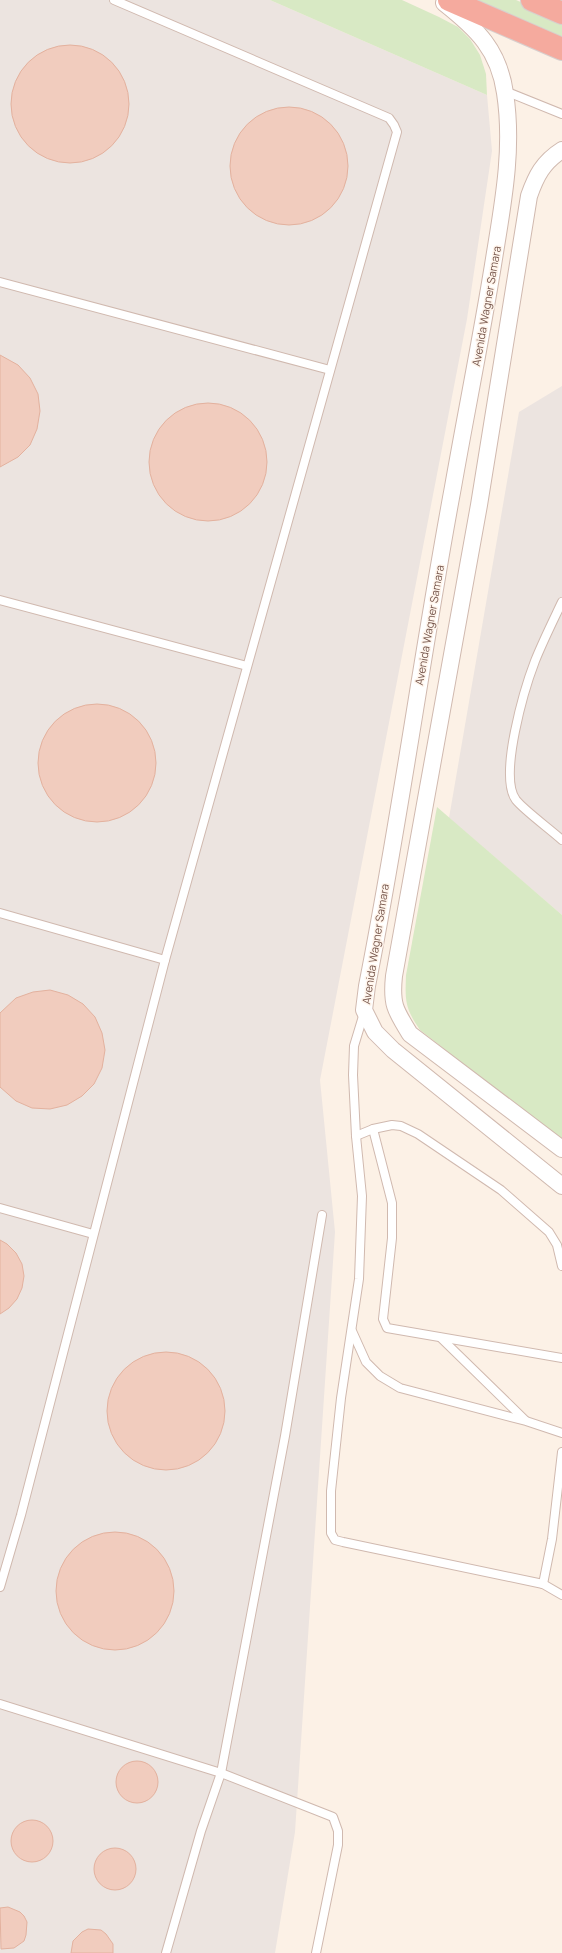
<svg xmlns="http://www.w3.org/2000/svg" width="562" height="1953" viewBox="0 0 562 1953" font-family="Manrope,sans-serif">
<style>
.industrial{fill:#ece4e0}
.green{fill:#d8e9c4}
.building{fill:#f1ccbe;stroke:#e3b19e}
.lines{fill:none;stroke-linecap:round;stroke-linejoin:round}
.service-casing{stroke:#d0b9af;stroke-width:10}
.minor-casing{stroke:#d0b9af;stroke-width:18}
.motorway-casing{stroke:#d8cfcd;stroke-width:24}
.service{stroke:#fff;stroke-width:8}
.minor{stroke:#fff;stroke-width:16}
.motorway{stroke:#f5aa9e;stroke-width:22}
.labels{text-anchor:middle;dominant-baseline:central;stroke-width:3;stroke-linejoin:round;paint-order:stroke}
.street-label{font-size:11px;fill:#75554b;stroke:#fff5ec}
</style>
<rect width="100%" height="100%" fill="#fcf1e6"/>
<!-- industrial -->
<g class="industrial">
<polygon points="0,0 270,0 487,95 492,151 467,319 320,1080 335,1232 295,1832 275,1953 0,1953"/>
<polygon points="562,386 562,915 449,818 519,412"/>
</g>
<!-- green -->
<g class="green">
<polygon points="270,0 402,0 439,17 458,27 470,39 480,55 486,74 487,95"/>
<polygon points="475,0 516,0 562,20 562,38"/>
<path d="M437 807 562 915V1141L420 1030C405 1008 405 1002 406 975Z"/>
</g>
<!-- building -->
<g class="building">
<circle cx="70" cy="104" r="59"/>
<circle cx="289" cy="166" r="59"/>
<polygon points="0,355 18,365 30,378 38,394 40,411 37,429 30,445 18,457 0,467"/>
<circle cx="208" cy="462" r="59"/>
<circle cx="97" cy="763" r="59"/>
<polygon points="50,990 68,995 83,1004 95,1017 102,1033 105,1050 102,1068 94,1084 82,1096 67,1105 50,1109 32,1108 16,1101 0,1087 0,1013 16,998 33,992"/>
<polygon points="0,1240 7,1244 16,1253 22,1264 24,1276 22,1288 17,1299 9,1308 0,1314"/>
<circle cx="166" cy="1411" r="59"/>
<circle cx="115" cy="1591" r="59"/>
<circle cx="137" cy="1782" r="21"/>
<circle cx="32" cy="1841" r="21"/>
<circle cx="115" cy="1869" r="21"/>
<polygon points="8,1907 20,1912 24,1916 27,1922 26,1935 24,1941 14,1948 1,1949 0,1908"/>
<polygon points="88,1929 101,1930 106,1934 113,1944 113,1953 71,1953 73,1941 82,1932"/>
</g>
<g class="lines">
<!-- service casing -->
<g class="service-casing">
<g id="service">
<polyline points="505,91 562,114"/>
<polyline points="0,282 330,370"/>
<polyline points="0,600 247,666"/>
<path d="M562 602C553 621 543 641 535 661 525 687 498 776 516 800 525 811 550 829 562 840"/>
<polyline points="0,913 165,960"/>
<polyline points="364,1013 354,1046 353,1075 356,1136 362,1196 359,1279 341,1398 331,1491 331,1533 335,1540 343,1542 543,1584 562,1595"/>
<polyline points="373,1129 392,1203 392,1238 383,1319 387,1328 562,1358"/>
<polyline points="356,1136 373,1129 392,1125 401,1126 418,1134 501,1190 549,1232 557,1245 562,1266"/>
<polyline points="0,1208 93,1234"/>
<polyline points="352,1331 366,1362 380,1376 400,1388 526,1421 562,1433"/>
<polyline points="441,1338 525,1420"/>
<polyline points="543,1584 552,1539 562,1452"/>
<polyline points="0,1587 21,1515 165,960 397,132 394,125 389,118 114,0"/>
<polyline points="0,1704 221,1773 333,1817 338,1831 338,1845 316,1953"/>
<polyline points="166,1953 201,1831 221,1773 285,1436 322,1215"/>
</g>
</g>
<!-- minor casing -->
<g class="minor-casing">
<g id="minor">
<path d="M444 3C477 29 499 50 505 93 514 151 502 208 493 265 481 339 466 413 453 487 422 653 400 820 367 986L364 1010 375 1032 393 1050 562 1186"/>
<path d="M562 150C543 162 536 176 529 196L479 505 394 976C391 1004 395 1010 410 1034L562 1149"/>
</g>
</g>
<!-- motorway casing -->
<g class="motorway-casing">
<g id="motorway">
<polyline points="449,0 562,49"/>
<polyline points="532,0 562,13"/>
</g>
</g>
<!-- service -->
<use href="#service" class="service"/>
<!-- minor -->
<use href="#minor" class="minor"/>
<!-- motorway -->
<use href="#motorway" class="motorway"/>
</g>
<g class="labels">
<!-- street labels -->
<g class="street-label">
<text transform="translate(486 306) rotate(-80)">Avenida Wagner Samara</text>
<text transform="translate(429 625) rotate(-80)">Avenida Wagner Samara</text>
<text transform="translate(375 944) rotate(-81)">Avenida Wagner Samara</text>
</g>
</g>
</svg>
